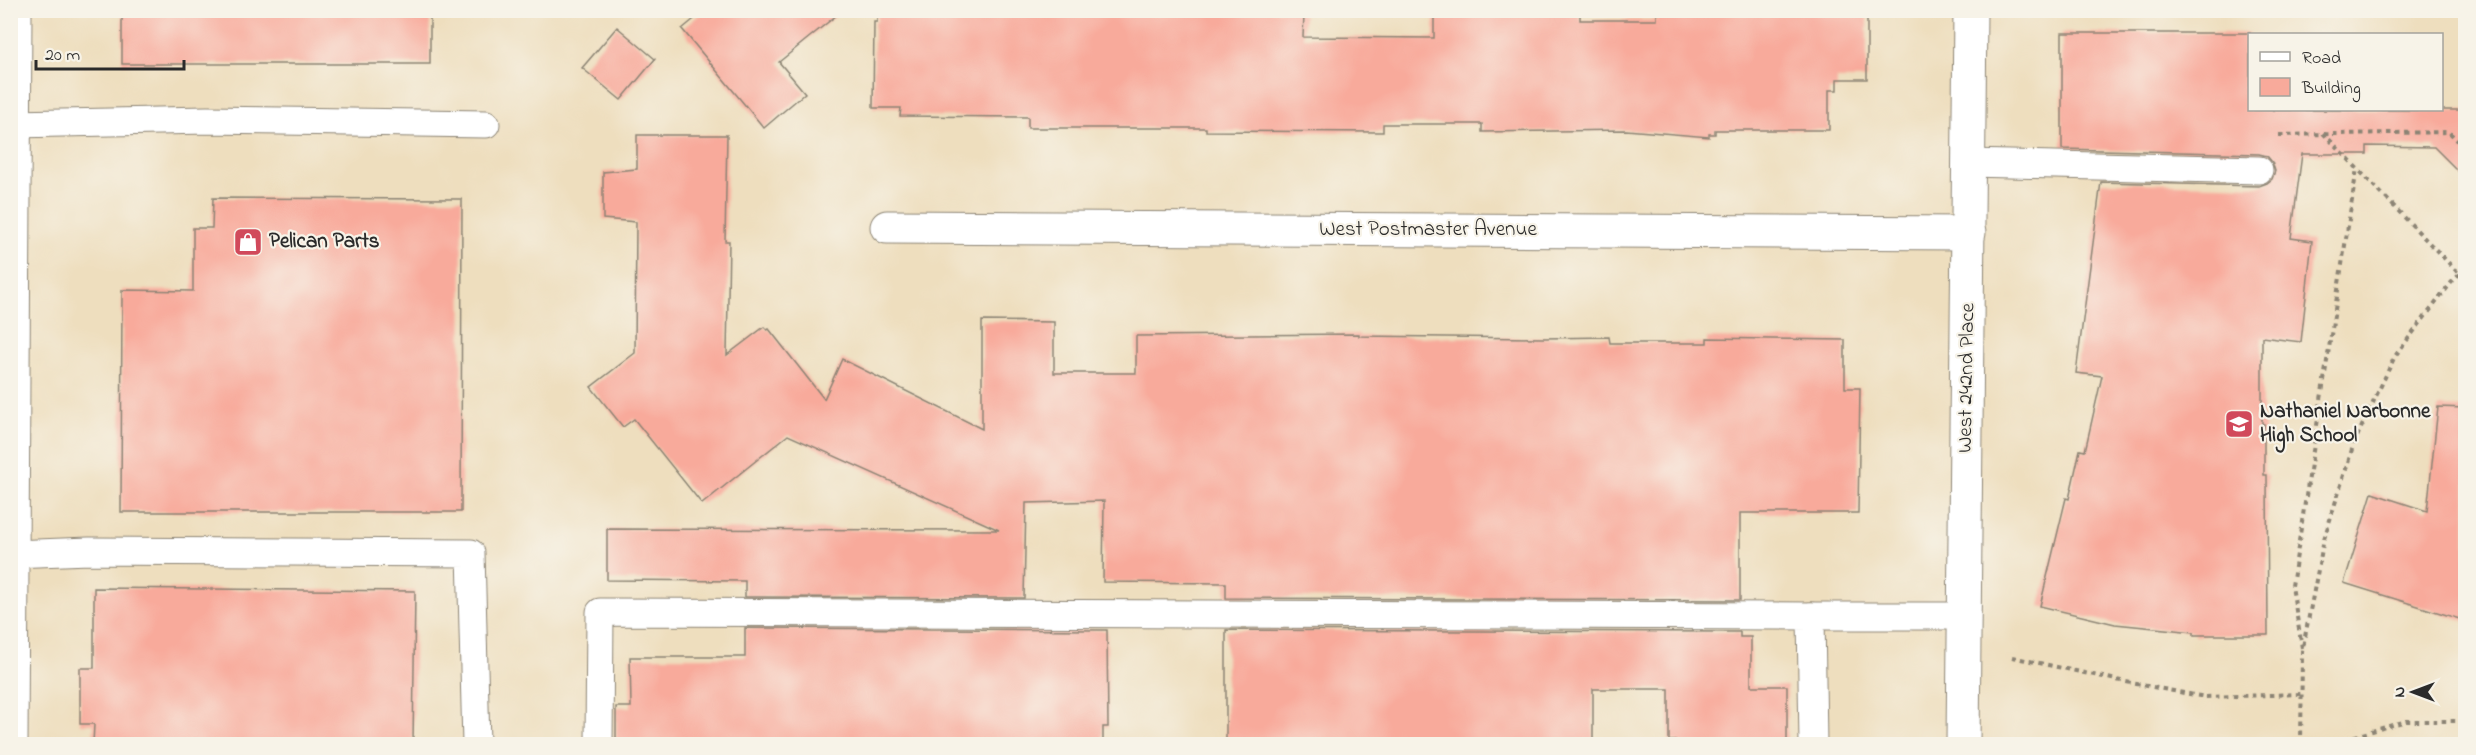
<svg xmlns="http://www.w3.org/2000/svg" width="2476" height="755" viewBox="0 0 2476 755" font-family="'Indie Flower',sans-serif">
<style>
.building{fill:#f8aa9b}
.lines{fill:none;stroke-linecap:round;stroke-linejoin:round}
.service-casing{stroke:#8c8474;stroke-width:29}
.minor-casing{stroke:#8c8474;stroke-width:35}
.tertiary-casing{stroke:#8c8474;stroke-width:35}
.path{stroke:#8c8474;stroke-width:4;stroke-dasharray:4.5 4.5;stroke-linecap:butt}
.service{stroke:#fff;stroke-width:27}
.minor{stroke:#fff;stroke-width:33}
.tertiary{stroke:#fff;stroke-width:33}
.labels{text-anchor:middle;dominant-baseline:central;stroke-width:4.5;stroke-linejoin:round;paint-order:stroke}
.street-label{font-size:21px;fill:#2b2b2b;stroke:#f7f3e8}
.poi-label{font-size:21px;font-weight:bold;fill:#2b2b2b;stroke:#f7f3e8;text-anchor:start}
</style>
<rect width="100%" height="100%" fill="#f7f3e8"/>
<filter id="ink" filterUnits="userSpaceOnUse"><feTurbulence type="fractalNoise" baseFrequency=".0167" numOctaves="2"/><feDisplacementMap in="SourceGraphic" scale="12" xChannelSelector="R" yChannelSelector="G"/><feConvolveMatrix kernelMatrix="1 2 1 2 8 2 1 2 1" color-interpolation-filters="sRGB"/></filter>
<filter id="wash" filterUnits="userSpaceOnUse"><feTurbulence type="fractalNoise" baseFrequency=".008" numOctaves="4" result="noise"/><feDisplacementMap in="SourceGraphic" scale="24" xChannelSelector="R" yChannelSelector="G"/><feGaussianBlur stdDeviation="1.35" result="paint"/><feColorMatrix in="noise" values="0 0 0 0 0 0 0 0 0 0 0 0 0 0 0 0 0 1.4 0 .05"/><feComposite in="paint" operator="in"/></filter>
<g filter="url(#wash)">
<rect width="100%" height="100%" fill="#eedebe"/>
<g id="blocks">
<!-- building -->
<g class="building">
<rect x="122" y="10" width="308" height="54"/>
<polygon points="705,10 843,10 779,62 805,93 764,128 682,29"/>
<polygon points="877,10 1301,10 1301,15 1304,15 1303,37 1434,38 1434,10 1580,10 1580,20 1657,20 1657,10 1867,10 1867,79 1837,79 1837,90 1829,90 1829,130 1715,130 1715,134 1709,134 1709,137 1626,130 1482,132 1482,124 1383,124 1383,132 1206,131 1206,128 1028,128 1028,117 900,116 901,108 873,108 874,22 877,22"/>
<polygon points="617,27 655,59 621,100 582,68"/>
<polygon points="2062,33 2250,33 2250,110 2466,110 2466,179 2434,147 2367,146 2367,154 2302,154 2291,238 2312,241 2301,342 2262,337 2262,424 2264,424 2264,475 2267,475 2268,635 2194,635 2194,632 2115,624 2040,606 2066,498 2069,499 2080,450 2085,451 2102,376 2076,373 2101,182 2259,186 2267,183 2272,179 2275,171 2272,162 2267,156 2259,154 2062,149"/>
<polygon points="637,135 727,135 725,241 729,241 727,355 764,327 767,330 769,329 824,399 842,359 982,429 982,321 1054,322 1054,373 1136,373 1136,336 1359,334 1359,336 1543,338 1609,337 1610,343 1707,343 1707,338 1845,340 1845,388 1860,388 1858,513 1740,513 1740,600 1226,598 1226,583 1103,582 1104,501 1026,503 1024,598 745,597 745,581 607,580 607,529 999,530 788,435 702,504 634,419 623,427 591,387 635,353 636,222 603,219 603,172 637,169"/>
<polygon points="213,198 462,199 461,512 121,512 122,290 193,291 193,228 212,228"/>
<polygon points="2438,407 2466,408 2466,621 2344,583 2372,493 2427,511"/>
<polygon points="94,588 415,591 413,744 93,744 94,724 80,724 80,668 94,668"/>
<polygon points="745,628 1107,630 1108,727 1103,727 1103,744 616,744 616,707 631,707 630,657 745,657"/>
<polygon points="1226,630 1740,632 1740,637 1751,637 1751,686 1787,686 1787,741 1781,741 1781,744 1677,744 1677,741 1669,741 1669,689 1593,689 1593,742 1519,743 1519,744 1226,744"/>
</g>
</g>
</g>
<g filter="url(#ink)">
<use href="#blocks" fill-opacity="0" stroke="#8c8474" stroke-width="1.5"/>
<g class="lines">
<!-- service casing -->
<g class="service-casing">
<g id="service">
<polyline points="14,124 207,120 486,124"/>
<polyline points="1969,163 2259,170"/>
<polyline points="12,554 89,551 471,553 476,744"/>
<polyline points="1811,616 1964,616"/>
<polyline points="599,744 600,612 1811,616 1813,744"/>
</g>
</g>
<!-- minor casing -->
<g class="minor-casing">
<polyline id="minor" points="887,227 1969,233"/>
</g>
<!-- tertiary casing -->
<g class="tertiary-casing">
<g id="tertiary">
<polyline points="11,744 15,10"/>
<polyline points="1963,744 1970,10"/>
</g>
</g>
<!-- path -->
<g class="path">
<polyline points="2323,133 2466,281"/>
<polyline points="2279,135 2449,132 2466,149"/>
<polyline points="2302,648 2292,586 2357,168"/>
<polyline points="2012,657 2121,681 2205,697 2302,694"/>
<polyline points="2301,744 2302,652 2324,539 2354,443 2395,356 2451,283 2466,268"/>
<polyline points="2328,744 2406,721 2466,721"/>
</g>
<!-- service -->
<use href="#service" class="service"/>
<!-- minor -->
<use href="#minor" class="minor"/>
<!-- tertiary -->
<use href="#tertiary" class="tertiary"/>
</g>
</g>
<!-- icons -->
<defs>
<g id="shop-square" transform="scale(1.5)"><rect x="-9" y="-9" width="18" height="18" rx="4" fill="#d1495b" stroke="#f7f3e8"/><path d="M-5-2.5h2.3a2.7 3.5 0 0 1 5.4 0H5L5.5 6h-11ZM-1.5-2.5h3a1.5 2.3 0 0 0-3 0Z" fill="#fff"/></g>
<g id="school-square" transform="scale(1.5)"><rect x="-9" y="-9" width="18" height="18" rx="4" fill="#d1495b" stroke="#f7f3e8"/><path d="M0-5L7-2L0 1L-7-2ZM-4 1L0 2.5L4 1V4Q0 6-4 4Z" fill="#fff"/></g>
</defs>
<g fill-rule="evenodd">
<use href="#shop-square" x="248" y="242"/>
<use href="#school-square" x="2239" y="424"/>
</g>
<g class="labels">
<!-- street labels -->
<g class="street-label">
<text x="1428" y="230">West Postmaster Avenue</text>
<text transform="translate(1967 378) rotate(-89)">West 242nd Place</text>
</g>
<!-- poi labels -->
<g class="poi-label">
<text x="269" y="242">Pelican Parts</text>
<text x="2260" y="412">Nathaniel Narbonne<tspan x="2260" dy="24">High School</tspan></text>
</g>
</g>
<!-- margin -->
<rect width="2476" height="755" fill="none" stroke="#f7f3e8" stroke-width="36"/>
<!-- legend -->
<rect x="2248" y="33" width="195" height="78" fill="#f7f3e8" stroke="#a5a39c" stroke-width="1.5"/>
<rect x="2260" y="52" width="30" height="9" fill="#ffffff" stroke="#a5a39c" stroke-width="1.5"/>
<text x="2302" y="63" font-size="18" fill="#2b2b2b">Road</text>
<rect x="2260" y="78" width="30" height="18" fill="#f8aa9b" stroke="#a5a39c" stroke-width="1.5"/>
<text x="2302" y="93" font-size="18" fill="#2b2b2b">Building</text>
<!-- north arrow -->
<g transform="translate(2413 692) rotate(270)" stroke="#f7f3e8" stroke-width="4.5" paint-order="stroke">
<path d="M0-4.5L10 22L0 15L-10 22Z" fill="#2b2b2b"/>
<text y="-9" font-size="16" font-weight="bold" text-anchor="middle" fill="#2b2b2b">N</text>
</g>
<!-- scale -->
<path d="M36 60v9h148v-9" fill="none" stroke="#2b2b2b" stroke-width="3"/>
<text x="45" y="60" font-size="18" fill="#2b2b2b" stroke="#f7f3e8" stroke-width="4.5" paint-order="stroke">20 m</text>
</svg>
